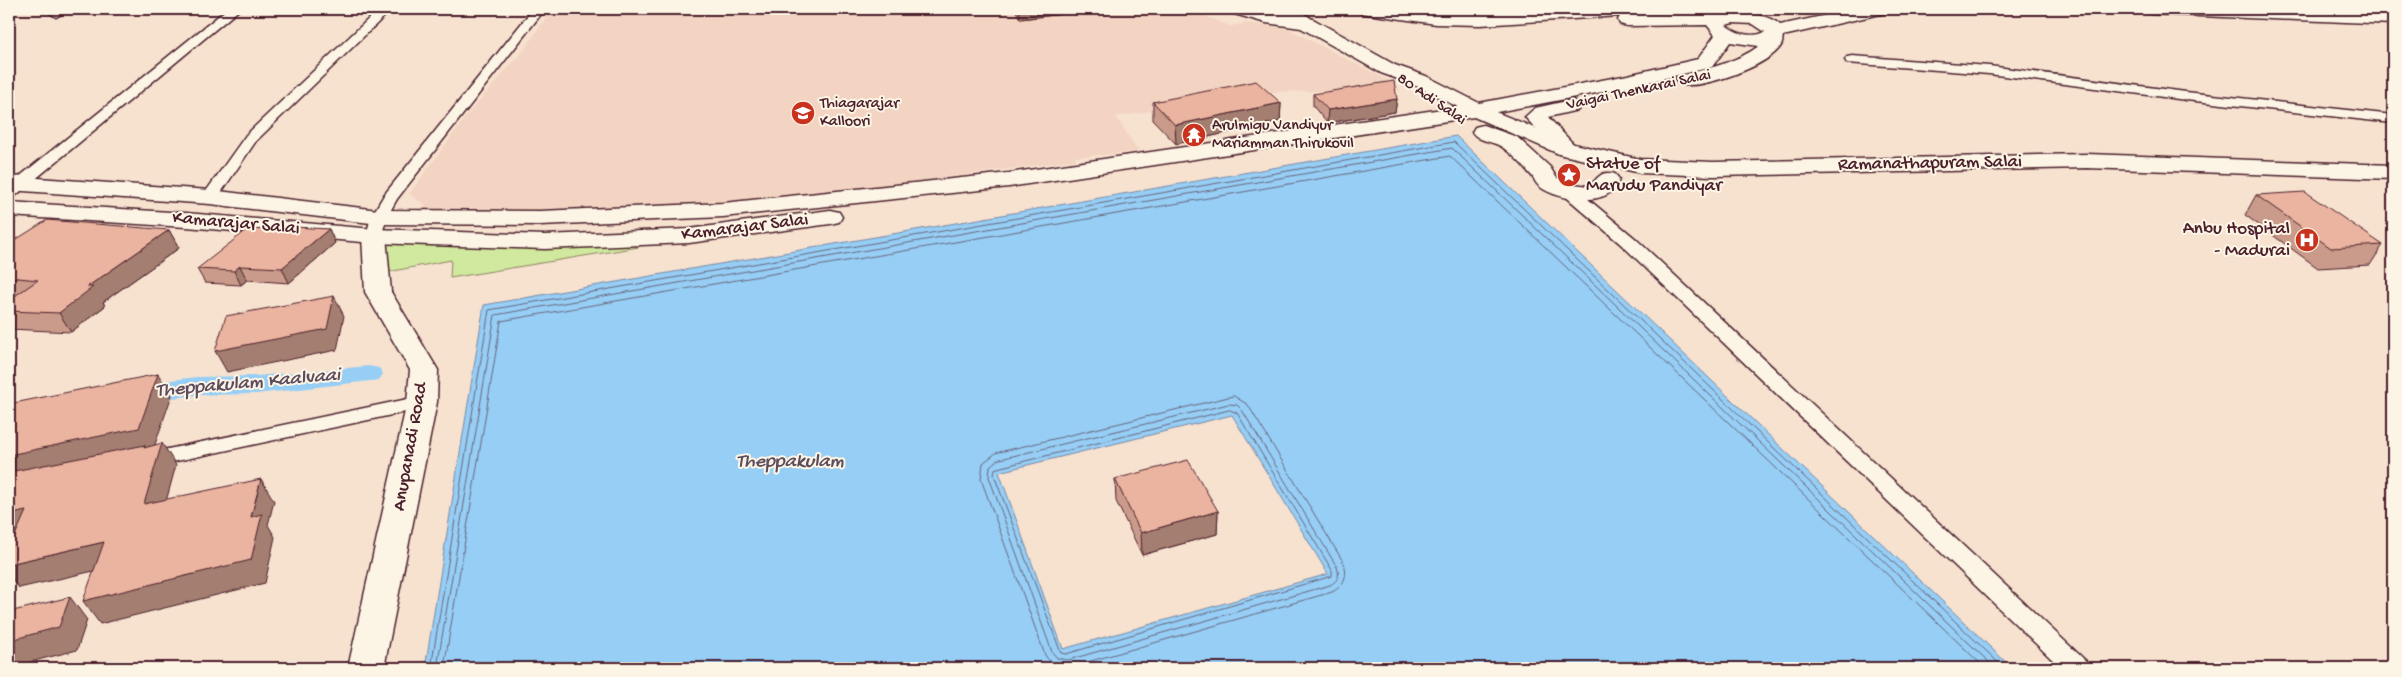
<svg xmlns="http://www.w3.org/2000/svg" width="2402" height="677" viewBox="0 0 2402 677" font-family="'Gochi Hand',sans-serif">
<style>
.built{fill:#f3d4c2}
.green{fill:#d0e99e;stroke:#8d8464}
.water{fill:#96cef5;stroke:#7888a4;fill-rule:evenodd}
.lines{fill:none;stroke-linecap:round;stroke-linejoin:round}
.shore{stroke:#68657c;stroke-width:1}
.canal{fill:#96cef5;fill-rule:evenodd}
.street-casing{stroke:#4a1f2b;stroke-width:3}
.secondary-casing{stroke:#4a1f2b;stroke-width:3}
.primary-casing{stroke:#4a1f2b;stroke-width:3}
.highway-casing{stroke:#4a1f2b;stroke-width:3}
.street{fill:#fcf5e5;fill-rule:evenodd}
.secondary{fill:#fcf5e5;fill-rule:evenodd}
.primary{fill:#fcf5e5;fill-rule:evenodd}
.highway{fill:#fcf5e5;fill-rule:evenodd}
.wall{fill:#ca9b8a;stroke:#4a1f2b}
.shaded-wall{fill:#a47e70;stroke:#4a1f2b}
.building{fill:#ebb4a0;stroke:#4a1f2b}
.labels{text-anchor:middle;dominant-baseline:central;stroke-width:4;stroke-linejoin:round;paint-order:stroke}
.far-street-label{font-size:16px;fill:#4a1f2b;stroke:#fcf5e5}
.far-poi-label{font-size:16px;fill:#4a1f2b;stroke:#fcf5e5;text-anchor:start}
.poi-label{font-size:19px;fill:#4a1f2b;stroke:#fcf5e5;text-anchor:start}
.street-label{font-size:19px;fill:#4a1f2b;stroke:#fcf5e5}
.water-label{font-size:20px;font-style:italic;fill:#5d4b5e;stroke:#fcf5e5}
</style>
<rect width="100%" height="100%" fill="#f7e2d0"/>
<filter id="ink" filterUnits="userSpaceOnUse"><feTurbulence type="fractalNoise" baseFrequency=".02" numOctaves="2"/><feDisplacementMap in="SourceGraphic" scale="10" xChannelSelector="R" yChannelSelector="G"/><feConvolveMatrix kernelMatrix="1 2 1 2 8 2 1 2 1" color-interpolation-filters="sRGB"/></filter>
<g filter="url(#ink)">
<!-- built -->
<polygon class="built" points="552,9 1187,9 1230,26 1248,23 1287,28 1395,84 1401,90 1263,92 1116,117 1139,152 1075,157 1076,160 936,179 705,207 428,213 425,210 425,205 409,194 471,110 523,51"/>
<!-- green -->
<polygon class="green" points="390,240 642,244 639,247 450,278 451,260 388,272 382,245"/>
<!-- water -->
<g class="water">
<polygon points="1420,9 1547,9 1454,11"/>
<path d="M1456 136 2012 668H425L484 305ZM1232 415 1328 574 1063 649 999 472Z"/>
</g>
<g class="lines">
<!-- shore -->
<g class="shore">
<path d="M1234 396 1248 405 1344 563C1348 576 1344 586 1332 592L1070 667C1059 668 1051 665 1045 655L981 479 983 463 996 453Z"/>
<path d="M1229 404 1237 405 1242 410 1337 567C1340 575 1338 581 1330 585L1068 660 1057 658 1052 652 989 477 990 466 997 460Z"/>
<polygon points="1230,410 1237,413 1332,570 1332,576 1066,654 1061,653 994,475 995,469"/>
<polyline points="431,668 489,310 1454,142 2004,668"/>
<polyline points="437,668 495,315 1452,148 1995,668"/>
<polyline points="444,668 501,321 1450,156 1985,668"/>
</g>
<!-- canal -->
<polygon class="canal" points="369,366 379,368 383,374 379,380 256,394 196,395 132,403 122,400 118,394 122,388 132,385 196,377 256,376"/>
<!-- street casing -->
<g class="street-casing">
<g id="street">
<polygon points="55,9 71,9 56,17 50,13"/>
<polygon points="227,9 240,9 15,196 9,198 9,185"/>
<polygon points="379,9 392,9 256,141 216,200 204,200 202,197 246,135"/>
<polygon points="533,9 545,9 397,199 387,217 380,240 368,240 366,236 371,217 384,195"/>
<polygon points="1852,56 1989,66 2186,92 2393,115 2393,123 2186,100 1989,74 1847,63 1845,60 1847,57"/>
<polygon points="1570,187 1576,189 1636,239 2086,661 2089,668 2061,668 1624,247 1564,195 1562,192 1564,189"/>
<polygon points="422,396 429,397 432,402 429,407 144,468 137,466 133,461 137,456 144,454"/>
</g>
</g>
<!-- secondary casing -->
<g class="secondary-casing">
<g id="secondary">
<path d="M1269 9C1284 8 1306 9 1315 23L1313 27C1298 30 1284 19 1272 13Z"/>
<polygon points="374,229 383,231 386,236 391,292 438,370 437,402 384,668 348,668 407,402 410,370 365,292 362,236 365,231"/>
</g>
</g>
<!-- primary casing -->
<g class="primary-casing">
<g id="primary">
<path d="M1228 9H1257L1313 19 1395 65 1426 76 1479 103 1623 76 1698 59 1715 35 1707 25 1627 26 1620 24 1618 20 1620 16 1480 25 1436 24 1367 14 1361 13 1358 9H1408L1436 12 1480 13 1559 9H1656L1653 13 1648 14C1677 14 1762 5 1780 25L1855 9H1888L1885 13 1783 36C1782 38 1783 40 1782 43 1782 46 1775 53 1772 55 1755 69 1700 90 1679 84L1676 80 1679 76C1707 69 1735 63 1759 46L1730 42 1712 67 1623 88 1476 116 1412 84 1381 73 1301 28 1266 23 1231 13ZM1733 23 1753 24 1765 32C1753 38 1736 34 1726 25Z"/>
<polygon points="2143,9 2294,9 2393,12 2393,24 2152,14 2146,13"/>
<polygon points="1571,100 1578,102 1582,106 1578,110 1548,117 1578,149 1575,154 1567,156 1559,154 1525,117 1535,108"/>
</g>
</g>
<!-- highway casing -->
<g class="highway-casing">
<g id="highway">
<polygon points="1476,104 1574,144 1640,159 1713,162 2087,154 2393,165 2393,179 2087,168 1713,176 1640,173 1559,154 1474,117 1009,187 723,217 540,225 379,224 210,204 9,190 9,176 210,190 379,210 540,211 723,203 1009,173"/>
<path d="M1483 125 1517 137 1550 167 1556 177 1566 183 1589 186C1599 178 1600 170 1615 174L1619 179C1613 209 1556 201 1539 186 1535 183 1534 177 1530 174 1523 165 1512 154 1502 147 1493 141 1479 142 1472 132L1475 127Z"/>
<polygon points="9,202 186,213 374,229 545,235 689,229 830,210 839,212 842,217 839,222 830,224 689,243 545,249 374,243 186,227 9,216"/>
</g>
</g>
<!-- street -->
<use href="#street" class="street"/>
<!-- secondary -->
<use href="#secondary" class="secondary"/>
<!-- primary -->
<use href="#primary" class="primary"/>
<!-- highway -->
<use href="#highway" class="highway"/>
</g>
<!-- wall -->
<g class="wall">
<polygon points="1015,9 1107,9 1020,19"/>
<polygon points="1313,94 1397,99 1395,112 1327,123 1313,106"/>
<polygon points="1153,102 1281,103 1280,121 1176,144 1153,120"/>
<polygon points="2256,195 2383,245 2370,265 2318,268 2245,215"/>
<polygon points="329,229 335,243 289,283 247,280 241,285 205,283 197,269 289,231"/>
<polygon points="169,230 179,248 103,302 105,306 71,332 9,329 9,300 16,295 9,294 9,244"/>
<polygon points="1115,479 1218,511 1217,534 1142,555 1116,501"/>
</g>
<!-- shaded-wall -->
<g class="shaded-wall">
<polygon points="1019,9 1107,9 1020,19"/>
<polygon points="1397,99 1395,112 1327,123 1328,110"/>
<polygon points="1281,103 1280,121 1176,144 1175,125"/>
<polygon points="329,229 335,243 289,283 282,268"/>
<polygon points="169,230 179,248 103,302 105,306 71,332 59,313 87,287"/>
<polygon points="240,266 247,280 241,285 234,271"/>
<polygon points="334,296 344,316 337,350 227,372 215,351"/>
<polygon points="158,374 172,395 153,450 162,443 176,465 159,527 16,479 9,469 9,438"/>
<polygon points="261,479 274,501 268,525 275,537 265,583 100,624 83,601 251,517"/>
<polygon points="16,507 26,511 26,531 9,536 9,509"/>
<polygon points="1218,511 1217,534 1142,555 1141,533"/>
<polygon points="104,542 120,565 19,588 9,575 9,564"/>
<polygon points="70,597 87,620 77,650 30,662 28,668 9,668 9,646 11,640"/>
</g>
<!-- building -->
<g class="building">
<polygon points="1256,81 1281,103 1175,125 1153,102"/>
<polygon points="1394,81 1397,99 1328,110 1313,94"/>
<polygon points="2305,192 2383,245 2331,248 2256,195"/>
<polygon points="47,220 169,230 87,287 93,287 59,313 9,311 9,300 38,280 9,277 9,258 11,256 9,256 9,244"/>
<polygon points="294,227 329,229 282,268 240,266 234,271 197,269 248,229 289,231"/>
<polygon points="334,296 327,329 215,351 226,316"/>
<polygon points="158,374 139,428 9,455 9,404"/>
<polygon points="162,443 144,504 261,479 251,517 262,514 251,560 83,601 104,542 9,564 9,549 26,511 13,514 16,507 9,509 9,472 145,445 144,448"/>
<polygon points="1188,460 1218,511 1141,533 1115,479"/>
<polygon points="70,597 59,627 11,640 9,646 9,612"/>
</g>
</g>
<!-- icons -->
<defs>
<g id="university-disc" transform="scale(1.25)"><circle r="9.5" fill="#c8321e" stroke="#fcf5e5"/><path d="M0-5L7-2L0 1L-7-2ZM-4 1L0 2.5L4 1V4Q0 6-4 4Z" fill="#fff"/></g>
<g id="temple-disc" transform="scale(1.25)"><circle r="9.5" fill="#c8321e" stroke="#fcf5e5"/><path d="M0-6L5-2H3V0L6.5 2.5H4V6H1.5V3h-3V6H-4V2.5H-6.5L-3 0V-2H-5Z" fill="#fff"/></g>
<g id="sight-disc" transform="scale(1.25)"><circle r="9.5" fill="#c8321e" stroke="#fcf5e5"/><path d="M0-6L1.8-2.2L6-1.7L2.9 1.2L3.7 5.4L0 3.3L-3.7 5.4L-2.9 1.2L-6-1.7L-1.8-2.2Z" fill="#fff"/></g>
<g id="hospital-disc" transform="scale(1.25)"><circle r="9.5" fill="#c8321e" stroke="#fcf5e5"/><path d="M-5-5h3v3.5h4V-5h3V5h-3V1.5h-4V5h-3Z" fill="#fff"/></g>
</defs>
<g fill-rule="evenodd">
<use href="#university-disc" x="803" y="113"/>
<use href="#temple-disc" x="1194" y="135"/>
<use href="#sight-disc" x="1569" y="175"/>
<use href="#hospital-disc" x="2307" y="240"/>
</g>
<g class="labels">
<!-- far-street labels -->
<g class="far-street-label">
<text transform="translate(1639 91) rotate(-12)">Vaigai Thenkarai Salai</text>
<text transform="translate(1431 100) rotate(34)">80 Adi Salai</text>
</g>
<!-- far-poi labels -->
<g class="far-poi-label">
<text x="820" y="104">Thiagarajar<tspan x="820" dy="18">Kalloori</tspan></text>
<text x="1212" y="126">Arulmigu Vandiyur<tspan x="1212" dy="18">Mariamman Thirukovil</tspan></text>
</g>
<!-- poi labels -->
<g class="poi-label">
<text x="1586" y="164">Statue of<tspan x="1586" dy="22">Marudu Pandiyar</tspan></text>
<text x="2290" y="229" text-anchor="end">Anbu Hospital<tspan x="2290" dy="22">- Madurai</tspan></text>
</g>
<!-- street labels -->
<g class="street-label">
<text transform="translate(1930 164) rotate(-1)">Ramanathapuram Salai</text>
<text transform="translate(236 224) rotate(5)">Kamarajar Salai</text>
<text transform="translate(745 228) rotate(-7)">Kamarajar Salai</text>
<text transform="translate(411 447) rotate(-80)">Anupanadi Road</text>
</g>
<!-- water labels -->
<g class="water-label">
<text transform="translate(248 384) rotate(-5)">Theppakulam Kaalvaai</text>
<text x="790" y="462">Theppakulam</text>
</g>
</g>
<!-- margin -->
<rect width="2402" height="677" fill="none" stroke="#fcf5e5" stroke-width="30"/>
<rect x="15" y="15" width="2372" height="647" fill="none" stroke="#4a1f2b" stroke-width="2" filter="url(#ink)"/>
</svg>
